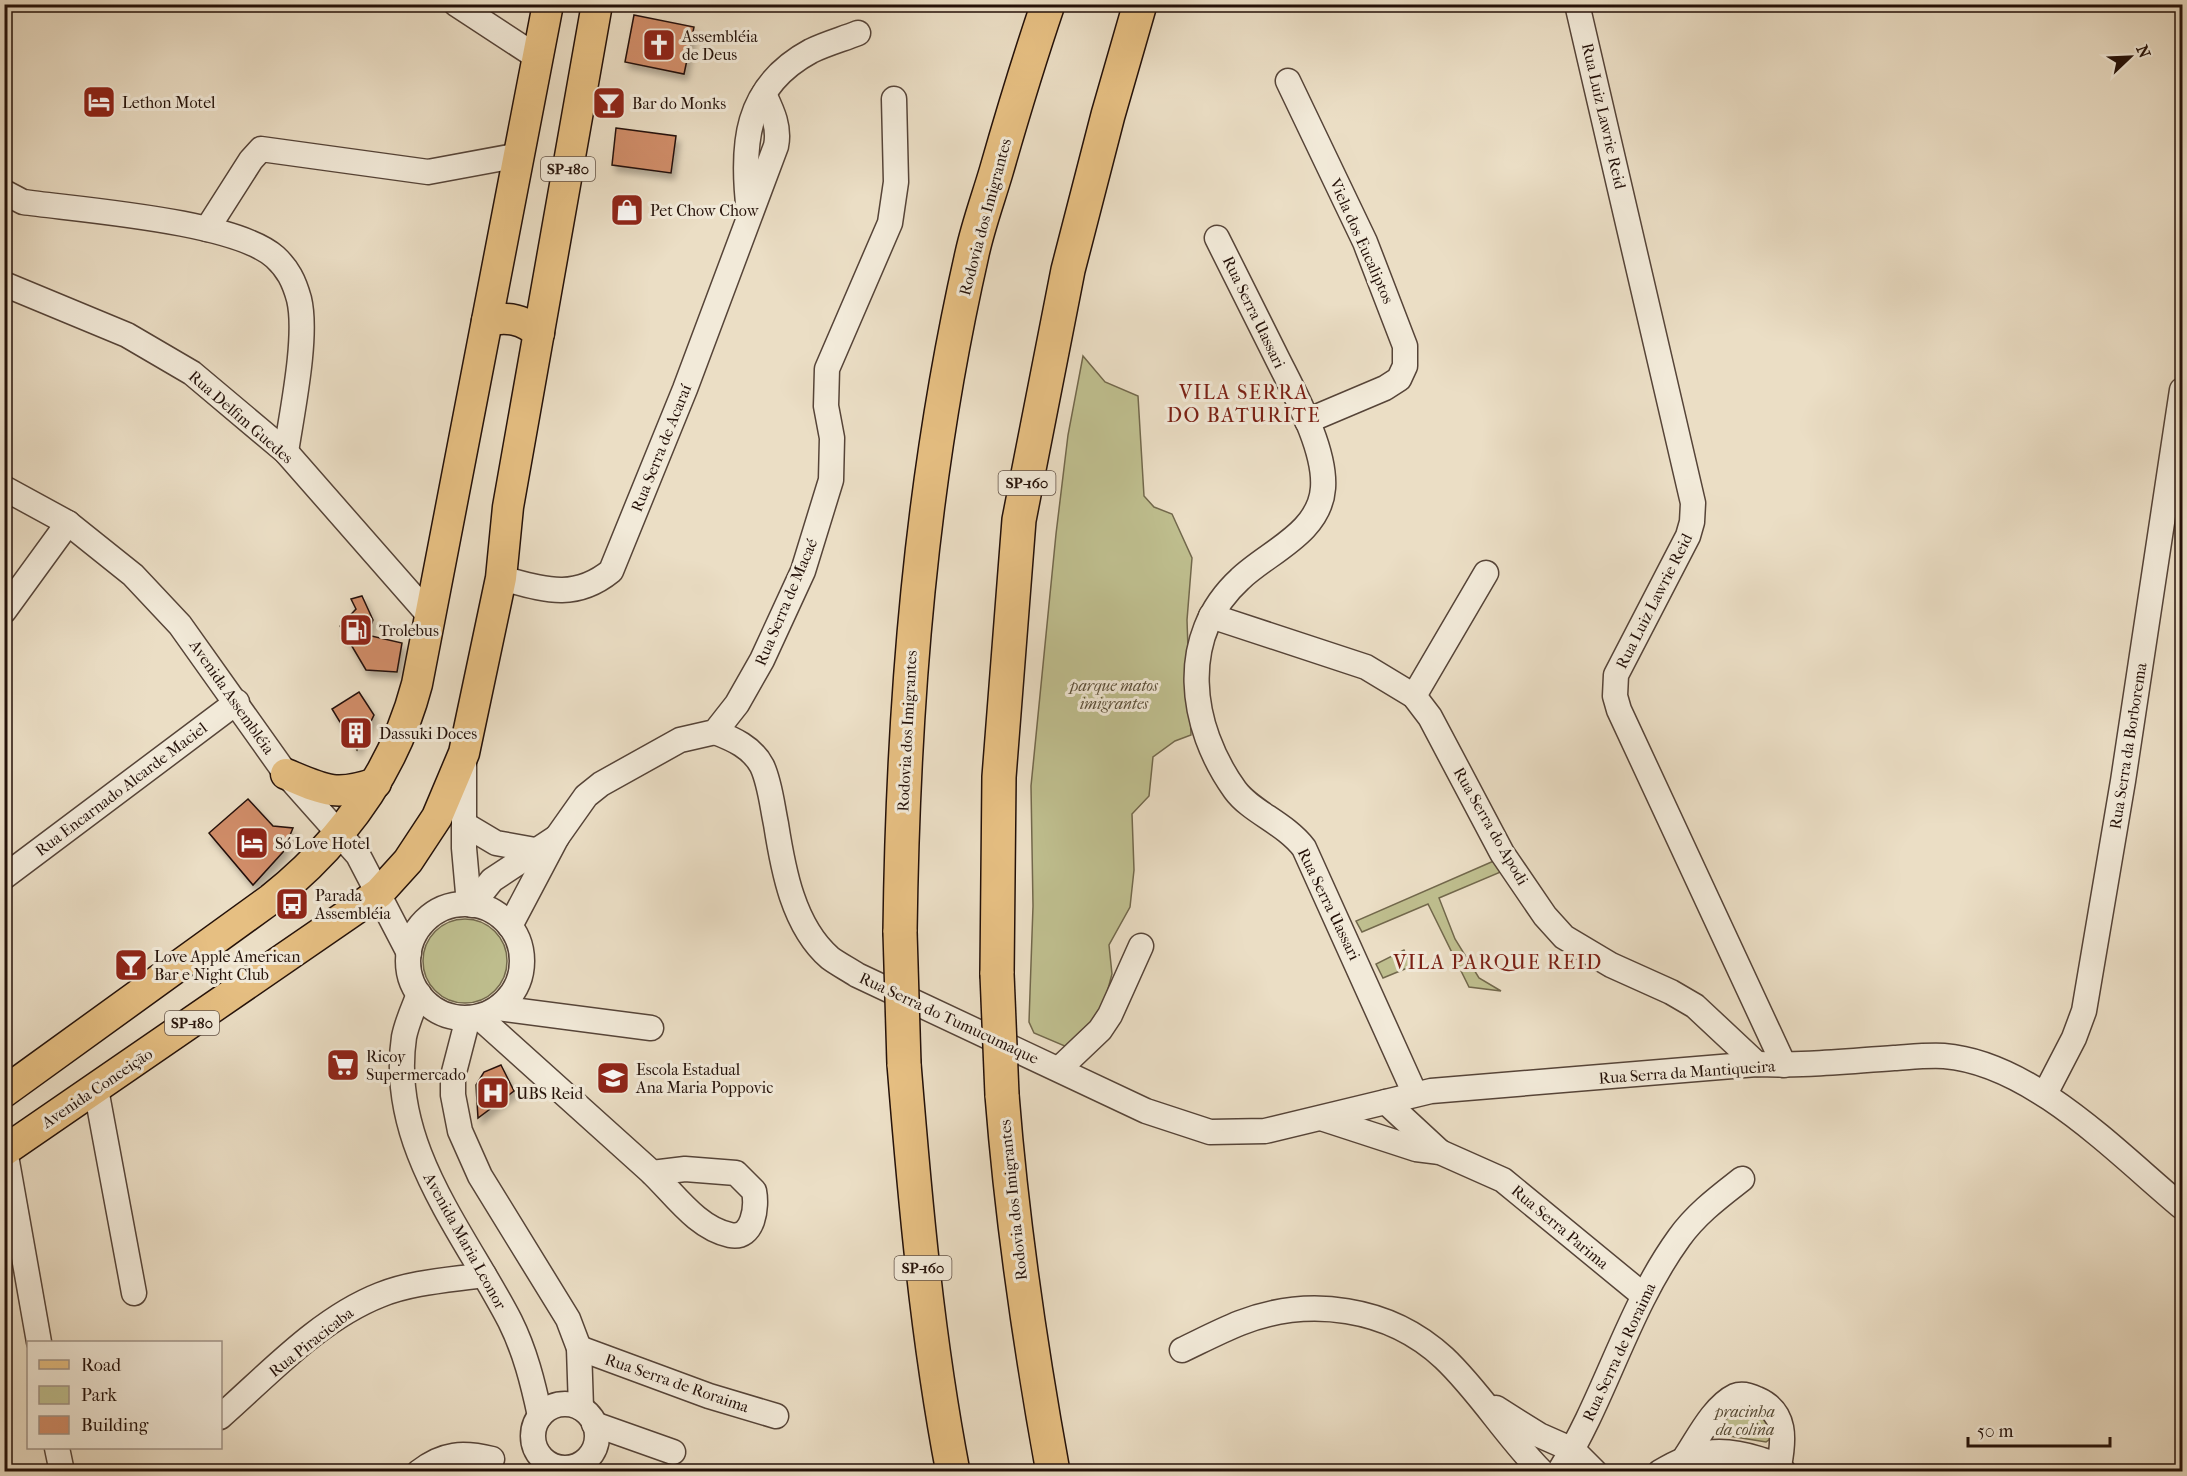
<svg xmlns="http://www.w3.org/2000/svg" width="2187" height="1476" viewBox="0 0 2187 1476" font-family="'IM FELL French Canon',serif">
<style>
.green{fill:#bfbf8f;stroke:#72684c;stroke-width:1.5}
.building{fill:#d18d69;stroke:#241109;stroke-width:1.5;filter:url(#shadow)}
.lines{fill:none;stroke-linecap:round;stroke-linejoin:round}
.minor-casing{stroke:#564438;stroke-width:27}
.major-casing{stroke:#241109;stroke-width:33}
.highway-casing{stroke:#241109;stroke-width:36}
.minor{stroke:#f2ead9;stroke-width:24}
.major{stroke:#e6bf82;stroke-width:30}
.highway{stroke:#e6bf82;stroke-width:33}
.highway-bridge-casing{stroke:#241109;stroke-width:36;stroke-linecap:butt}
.highway-bridge{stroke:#e6bf82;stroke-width:33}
.labels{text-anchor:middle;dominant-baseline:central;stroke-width:6;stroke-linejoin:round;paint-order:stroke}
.shield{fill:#f2ead9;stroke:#625247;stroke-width:1.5}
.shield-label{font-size:15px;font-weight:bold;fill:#241109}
.poi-label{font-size:16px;fill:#241109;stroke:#f2ead9;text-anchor:start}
.street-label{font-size:16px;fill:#241109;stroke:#f2ead9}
.park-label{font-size:16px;font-style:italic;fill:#5a4e38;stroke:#f2ead9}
.quarter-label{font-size:20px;letter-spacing:1.5px;fill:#7a1f14;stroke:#f2ead9}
</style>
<defs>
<filter id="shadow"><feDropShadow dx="3.5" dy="6" stdDeviation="3" flood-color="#0004"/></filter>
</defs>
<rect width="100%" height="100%" fill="#ebdec5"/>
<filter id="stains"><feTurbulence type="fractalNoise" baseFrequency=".00333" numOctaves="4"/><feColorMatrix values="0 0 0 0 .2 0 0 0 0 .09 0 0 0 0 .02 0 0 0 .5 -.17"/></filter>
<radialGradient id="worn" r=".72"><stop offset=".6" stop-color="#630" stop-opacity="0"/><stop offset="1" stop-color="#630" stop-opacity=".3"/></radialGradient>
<!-- green -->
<g class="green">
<polygon points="1083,356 1105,382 1138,396 1144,496 1154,507 1172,514 1192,558 1187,620 1191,735 1175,741 1153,757 1149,796 1132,814 1134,870 1130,907 1109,945 1112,974 1105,1000 1092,1033 1067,1047 1034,1033 1029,1022 1033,906 1031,786 1056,534 1068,435"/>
<polygon points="1496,860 1503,871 1439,898 1455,939 1479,978 1501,991 1469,987 1428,904 1362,932 1356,921"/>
<circle cx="465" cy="961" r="42"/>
<polygon points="1404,950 1412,966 1383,978 1376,964"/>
<polygon points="1738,1402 1758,1403 1778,1433 1766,1442 1723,1435 1716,1424"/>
</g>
<!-- building -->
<g class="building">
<polygon points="634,15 694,27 684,74 625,62"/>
<polygon points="616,128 676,136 671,173 612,165"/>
<polygon points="362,596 373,620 367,635 402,643 397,672 366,670 340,626 356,609 351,599"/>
<polygon points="359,692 374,715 357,750 332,709"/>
<polygon points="248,799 273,826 293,828 283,852 253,885 209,833"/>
<polygon points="501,1065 514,1091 478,1118 476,1085 484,1072"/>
</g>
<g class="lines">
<!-- minor casing -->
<g class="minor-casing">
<g id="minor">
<polyline points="456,4 537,57"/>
<polyline points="1577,4 1693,503 1692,522 1688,536 1616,675 1615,696 1619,710 1784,1065"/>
<polyline points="1288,81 1365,242 1405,346 1405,366 1399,379 1385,388 1307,421"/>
<path d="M4 192 23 202C81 210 235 221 275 257 288 269 294 281 299 299 308 336 292 412 286 452"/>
<path d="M749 212C741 146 744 87 811 51 825 44 843 39 858 33"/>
<polyline points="207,229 251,160 261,149 428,172 520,155"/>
<path d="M1217 238C1236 276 1255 314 1274 352 1292 389 1326 447 1323 488 1320 533 1268 552 1240 579 1177 637 1189 726 1235 790 1251 812 1285 823 1304 848L1415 1094"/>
<polyline points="4,284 127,335 192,373 286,452 429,615"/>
<polyline points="4,488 68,523 133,575 180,625 286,774 358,855 409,953"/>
<path d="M501 578C543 589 574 601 611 571L685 389 776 146C780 127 772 111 764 94"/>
<polyline points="4,611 68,523"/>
<polyline points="1211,616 1366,667 1414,696 1430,717 1502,853 1545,916 1564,937 1611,965 1671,992 1695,1006 1757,1064"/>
<polyline points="1414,696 1486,573"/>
<path d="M715 732C733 739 752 747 762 766 770 783 772 805 776 824 783 869 793 926 830 958 838 964 848 969 857 975L1146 1111 1210 1132 1265 1131 1431 1091 1757 1064C1803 1066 1848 1061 1894 1058 1910 1057 1928 1055 1944 1056 2032 1063 2116 1152 2182 1207"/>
<polyline points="464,760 464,848 469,904"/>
<polyline points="464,824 496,843 535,850"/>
<polyline points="4,877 237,702"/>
<circle cx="465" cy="961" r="57"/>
<polyline points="472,905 492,880 557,837"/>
<polyline points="510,926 557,837 586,796 601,784 680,740 715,732 737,704 762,660 803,571 831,480 832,438 826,406 827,369 890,223 896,182 894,99"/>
<path d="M419 994C414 1007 407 1022 404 1037 388 1145 464 1232 510 1321 525 1351 533 1383 540 1416"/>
<polyline points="498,1008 651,1028"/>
<path d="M479 1017C536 1068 593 1119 649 1170 673 1192 696 1228 730 1235 754 1240 757 1206 754 1191L736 1173 685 1169 652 1173"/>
<polyline points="468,1018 453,1076 453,1095 460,1131 480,1176 568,1319 579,1348 581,1408"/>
<polyline points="1059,1069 1100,1030 1110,1015 1141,946"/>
<polyline points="96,1089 134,1293"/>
<polyline points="2045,1094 2074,1038 2084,1011 2123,781 2182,390"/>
<polyline points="1386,1102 1440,1152"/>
<polyline points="1324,1119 1416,1149 1440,1152 1503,1180 1643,1295"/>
<polyline points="5,1150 39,1342"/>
<polyline points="579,1348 709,1396 776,1416"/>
<path d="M1182 1350C1201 1341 1220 1331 1240 1323 1309 1296 1389 1307 1444 1358 1480 1392 1506 1436 1542 1472"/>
<circle cx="565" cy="1436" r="32"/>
<polyline points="1496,1408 1539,1435 1573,1450 1595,1472"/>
<path d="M220 1417C269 1374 319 1319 380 1295 412 1282 450 1280 484 1275"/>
<polyline points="594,1424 673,1452"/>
<polyline points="57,1448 62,1472"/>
<path d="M1686 1456C1698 1438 1714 1406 1735 1396 1742 1393 1751 1396 1757 1399 1787 1412 1784 1440 1779 1466"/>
<path d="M419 1472C443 1453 463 1452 492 1459"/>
<path d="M1559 1472C1606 1397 1627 1310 1679 1238 1696 1214 1719 1197 1742 1179"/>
<path d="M1660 1472C1695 1451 1719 1446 1759 1459 1768 1462 1777 1464 1784 1472"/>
</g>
</g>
<!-- major casing -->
<g class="major-casing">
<g id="major">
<path d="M487 321C507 316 523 319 539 333"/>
<path d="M286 774C324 790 335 797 376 783"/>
<path d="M4 1092 271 899C341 843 394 772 417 684L548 4"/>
<polyline points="4,1151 379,893 408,861 437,817 464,753 501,578 508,507 597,4"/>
</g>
</g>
<!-- highway casing -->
<g class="highway-casing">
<g id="highway">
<path d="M900 932C903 703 921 478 972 254 978 226 988 199 996 172 1012 116 1029 60 1048 4"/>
<polyline points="997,974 999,777 1019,520 1068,270 1108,115 1140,4"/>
<path d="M904 1064C915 1200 927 1337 953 1472"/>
<path d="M1002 1095C1012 1222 1030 1346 1053 1472"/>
</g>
</g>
<!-- minor -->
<use href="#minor" class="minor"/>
<!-- major -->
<use href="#major" class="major"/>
<!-- highway -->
<use href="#highway" class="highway"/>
<!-- highway-bridge casing -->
<g class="highway-bridge-casing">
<g id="highway-bridge">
<polyline points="900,932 904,1064"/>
<polyline points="997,974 1002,1095"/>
</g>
</g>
<!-- highway-bridge -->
<use href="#highway-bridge" class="highway-bridge"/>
</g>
<!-- icons -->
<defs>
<g id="church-square" transform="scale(1.725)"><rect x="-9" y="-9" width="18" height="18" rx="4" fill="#8f2418" stroke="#f2ead9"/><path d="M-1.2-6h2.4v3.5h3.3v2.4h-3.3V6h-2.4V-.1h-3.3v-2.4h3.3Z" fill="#fff"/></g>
<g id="hotel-square" transform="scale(1.725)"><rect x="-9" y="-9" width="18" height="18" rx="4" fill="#8f2418" stroke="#f2ead9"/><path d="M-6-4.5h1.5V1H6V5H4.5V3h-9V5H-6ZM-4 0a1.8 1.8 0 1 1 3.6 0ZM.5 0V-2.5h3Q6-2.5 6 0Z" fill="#fff"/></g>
<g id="bar-square" transform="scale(1.725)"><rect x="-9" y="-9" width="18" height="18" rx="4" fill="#8f2418" stroke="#f2ead9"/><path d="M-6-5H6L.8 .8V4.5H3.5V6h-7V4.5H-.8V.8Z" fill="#fff"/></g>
<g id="shop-square" transform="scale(1.725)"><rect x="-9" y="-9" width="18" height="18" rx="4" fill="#8f2418" stroke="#f2ead9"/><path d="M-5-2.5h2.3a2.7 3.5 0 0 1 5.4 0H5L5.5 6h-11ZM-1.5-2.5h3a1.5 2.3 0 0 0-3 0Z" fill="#fff"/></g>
<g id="fuel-square" transform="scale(1.725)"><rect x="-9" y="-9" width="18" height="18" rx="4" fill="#8f2418" stroke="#f2ead9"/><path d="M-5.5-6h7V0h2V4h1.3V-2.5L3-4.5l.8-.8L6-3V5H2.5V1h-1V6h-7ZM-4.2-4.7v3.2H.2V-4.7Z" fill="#fff"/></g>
<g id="building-square" transform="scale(1.725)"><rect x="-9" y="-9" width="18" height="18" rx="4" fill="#8f2418" stroke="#f2ead9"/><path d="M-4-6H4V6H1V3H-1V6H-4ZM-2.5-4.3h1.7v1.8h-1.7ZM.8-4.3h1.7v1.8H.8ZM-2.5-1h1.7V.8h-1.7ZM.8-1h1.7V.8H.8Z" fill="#fff"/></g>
<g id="bus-square" transform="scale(1.725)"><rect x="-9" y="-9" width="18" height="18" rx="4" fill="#8f2418" stroke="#f2ead9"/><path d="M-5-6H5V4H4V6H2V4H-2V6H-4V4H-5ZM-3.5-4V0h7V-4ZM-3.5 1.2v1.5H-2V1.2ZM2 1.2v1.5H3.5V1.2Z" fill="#fff"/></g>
<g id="supermarket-square" transform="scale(1.725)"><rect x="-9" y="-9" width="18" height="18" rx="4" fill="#8f2418" stroke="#f2ead9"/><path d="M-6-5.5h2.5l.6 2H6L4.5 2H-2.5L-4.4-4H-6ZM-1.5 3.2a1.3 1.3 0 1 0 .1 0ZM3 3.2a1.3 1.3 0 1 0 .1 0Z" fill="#fff"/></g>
<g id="school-square" transform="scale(1.725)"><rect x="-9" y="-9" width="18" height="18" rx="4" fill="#8f2418" stroke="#f2ead9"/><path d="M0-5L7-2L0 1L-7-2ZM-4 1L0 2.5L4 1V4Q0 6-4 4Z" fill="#fff"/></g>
<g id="hospital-square" transform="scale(1.725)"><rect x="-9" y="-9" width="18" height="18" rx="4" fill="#8f2418" stroke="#f2ead9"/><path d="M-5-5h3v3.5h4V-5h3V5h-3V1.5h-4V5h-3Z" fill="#fff"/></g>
</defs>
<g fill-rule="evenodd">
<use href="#church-square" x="659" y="45"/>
<use href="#hotel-square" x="99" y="102"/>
<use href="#bar-square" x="609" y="103"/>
<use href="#shop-square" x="627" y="210"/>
<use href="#fuel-square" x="356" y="630"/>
<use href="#building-square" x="356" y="733"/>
<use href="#hotel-square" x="252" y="843"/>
<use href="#bus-square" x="292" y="904"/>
<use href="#bar-square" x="131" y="965"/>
<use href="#supermarket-square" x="343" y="1065"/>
<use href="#school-square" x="613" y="1078"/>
<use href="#hospital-square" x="493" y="1093"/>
</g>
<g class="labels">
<!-- shield labels -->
<g class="shield">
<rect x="541" y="157" width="54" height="24" rx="4.5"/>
<rect x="998.5" y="471" width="57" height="24" rx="4.5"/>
<rect x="165" y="1011" width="54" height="24" rx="4.5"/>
<rect x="894.5" y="1256" width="57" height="24" rx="4.5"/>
</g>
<g class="shield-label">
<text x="568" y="169">SP-180</text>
<text x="1027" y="483">SP-160</text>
<text x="192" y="1023">SP-180</text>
<text x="923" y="1268">SP-160</text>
</g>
<!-- poi labels -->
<g class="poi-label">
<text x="682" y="36">Assembléia<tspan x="682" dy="18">de Deus</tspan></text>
<text x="122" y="102">Lethon Motel</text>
<text x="632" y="103">Bar do Monks</text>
<text x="650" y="210">Pet Chow Chow</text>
<text x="379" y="630">Trolebus</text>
<text x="379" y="733">Dassuki Doces</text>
<text x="275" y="843">Só Love Hotel</text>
<text x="315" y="895">Parada<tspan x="315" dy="18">Assembléia</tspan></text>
<text x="154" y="956">Love Apple American<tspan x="154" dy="18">Bar e Night Club</tspan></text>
<text x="366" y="1056">Ricoy<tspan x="366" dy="18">Supermercado</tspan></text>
<text x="636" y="1069">Escola Estadual<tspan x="636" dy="18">Ana Maria Poppovic</tspan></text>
<text x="516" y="1093">UBS Reid</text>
</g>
<!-- street labels -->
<g class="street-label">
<text transform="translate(1604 116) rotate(77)">Rua Luiz Lawrie Reid</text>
<text transform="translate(985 217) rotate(-75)">Rodovia dos Imigrantes</text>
<text transform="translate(1362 241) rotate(66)">Viela dos Eucaliptos</text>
<text transform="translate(1254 312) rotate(64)">Rua Serra Uassari</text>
<text transform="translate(241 417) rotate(41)">Rua Delfim Guedes</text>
<text transform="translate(661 448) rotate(-68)">Rua Serra de Acaraí</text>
<text transform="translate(1654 601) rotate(-63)">Rua Luiz Lawrie Reid</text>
<text transform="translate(786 602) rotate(-67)">Rua Serra de Macaé</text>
<text transform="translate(232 697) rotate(55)">Avenida Assembléia</text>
<text transform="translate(907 731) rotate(-87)">Rodovia dos Imigrantes</text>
<text transform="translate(2128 746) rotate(-81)">Rua Serra da Borborema</text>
<text transform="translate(121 789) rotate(-37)">Rua Encarnado Alcarde Maciel</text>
<text transform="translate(1491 826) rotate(60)">Rua Serra do Apodi</text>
<text transform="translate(1329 904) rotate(64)">Rua Serra Uassari</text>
<text transform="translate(949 1018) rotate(25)">Rua Serra do Tumucumaque</text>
<text transform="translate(1687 1072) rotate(-4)">Rua Serra da Mantiqueira</text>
<text transform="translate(97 1088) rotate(-34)">Avenida Conceição</text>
<text transform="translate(1013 1200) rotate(-96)">Rodovia dos Imigrantes</text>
<text transform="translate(1560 1227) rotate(40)">Rua Serra Parima</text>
<text transform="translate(465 1241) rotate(61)">Avenida Maria Leonor</text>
<text transform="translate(311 1342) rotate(-38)">Rua Piracicaba</text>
<text transform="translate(1619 1352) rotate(-65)">Rua Serra de Roraima</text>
<text transform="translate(677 1383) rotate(19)">Rua Serra de Roraima</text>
</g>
<!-- park labels -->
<g class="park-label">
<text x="1114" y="685">parque matos<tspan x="1114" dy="18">imigrantes</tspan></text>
<text x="1745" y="1411">pracinha<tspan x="1745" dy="18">da colina</tspan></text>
</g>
<!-- quarter labels -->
<g class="quarter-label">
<text x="1244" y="392">VILA SERRA<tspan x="1244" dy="23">DO BATURITE</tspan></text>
<text x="1498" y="962">VILA PARQUE REID</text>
</g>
</g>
<!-- margin -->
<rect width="2187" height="1476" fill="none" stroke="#ebdec5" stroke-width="24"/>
<rect x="6" y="6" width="2175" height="1464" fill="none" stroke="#241109" stroke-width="3"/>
<rect x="12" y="12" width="2163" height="1452" fill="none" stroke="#241109" stroke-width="1.5"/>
<!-- legend -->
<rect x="27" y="1341" width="195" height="108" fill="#f2ead9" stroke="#a09386" stroke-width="1.5"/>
<rect x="39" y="1360" width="30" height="9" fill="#e6bf82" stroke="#a09386" stroke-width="1.5"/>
<text x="81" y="1371" font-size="18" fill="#241109">Road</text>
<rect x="39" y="1386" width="30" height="18" fill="#bfbf8f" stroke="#a09386" stroke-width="1.5"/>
<text x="81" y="1401" font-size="18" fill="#241109">Park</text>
<rect x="39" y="1416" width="30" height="18" fill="#d18d69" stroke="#a09386" stroke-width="1.5"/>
<text x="81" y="1431" font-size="18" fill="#241109">Building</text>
<!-- north arrow -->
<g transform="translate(2130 57) rotate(67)" stroke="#f2ead9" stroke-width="4.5" paint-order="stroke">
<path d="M0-4.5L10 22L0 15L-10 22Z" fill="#241109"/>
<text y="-9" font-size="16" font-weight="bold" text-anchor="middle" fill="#241109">N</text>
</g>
<!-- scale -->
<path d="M1968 1437v9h142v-9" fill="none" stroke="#241109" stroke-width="3"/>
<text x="1977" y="1437" font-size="18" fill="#241109" stroke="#f2ead9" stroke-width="4.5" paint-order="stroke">50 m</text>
<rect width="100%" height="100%" filter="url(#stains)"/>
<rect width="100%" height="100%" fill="url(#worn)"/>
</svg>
